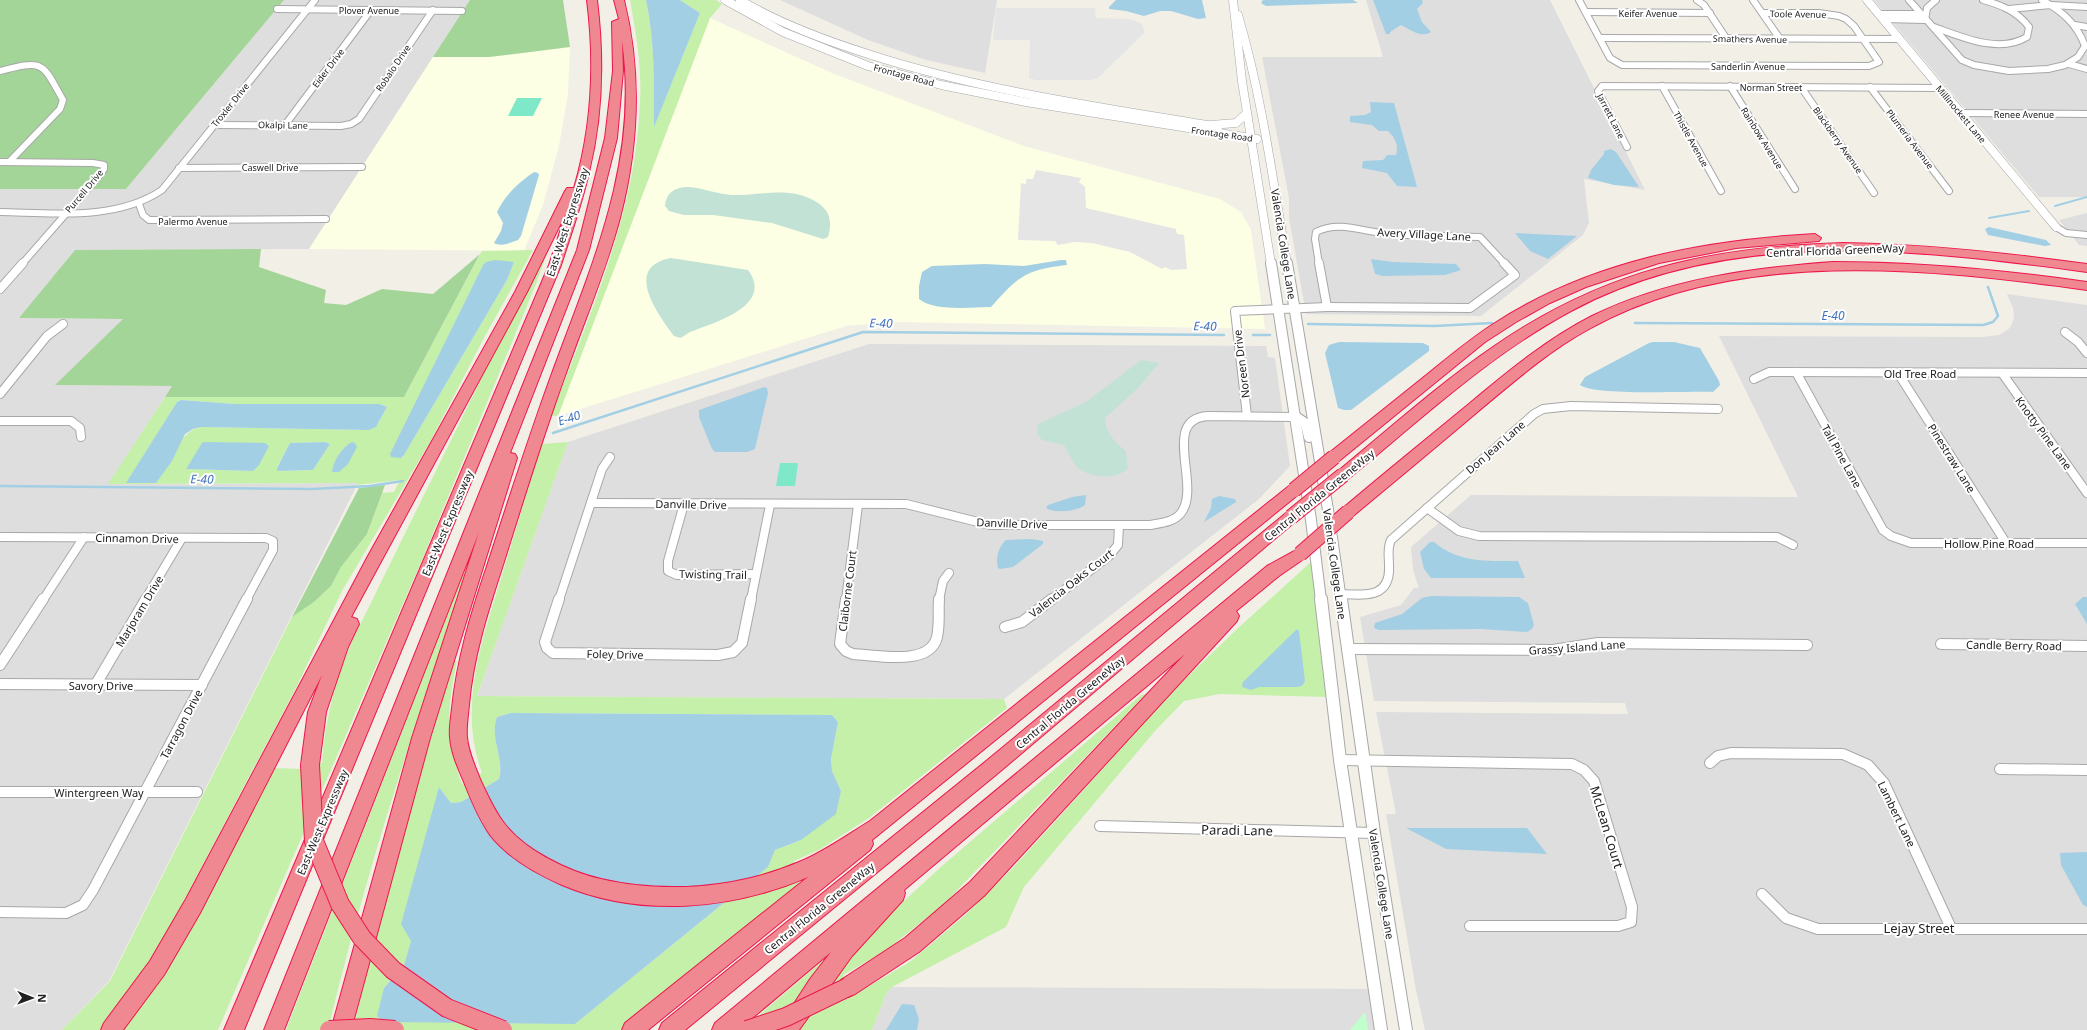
<svg xmlns="http://www.w3.org/2000/svg" width="2087" height="1030" viewBox="0 0 2087 1030" font-family="'Noto Sans',sans-serif">
<style>
.residential{fill:#dfdede}
.education{fill:#fcffe3}
.grass{fill:#c5f0a9;fill-rule:evenodd}
.forest{fill:#a4d598}
.wetland{fill:#c2e2d6}
.park{fill:#c1ffcc}
.pitch{fill:#7ee8c9}
.parking{fill:#e5e5e5}
.water{fill:#a3cfe4}
.lines{fill:none;stroke-linecap:round;stroke-linejoin:round}
.stream-far1{stroke:#a3cfe4;stroke-width:2}
.stream{stroke:#a3cfe4;stroke-width:2.5}
.minor-far2-casing{stroke:#a8a8a8;stroke-width:8}
.minor-far1-casing{stroke:#a8a8a8;stroke-width:10}
.minor-casing{stroke:#a8a8a8;stroke-width:12}
.tertiary-far2-casing{stroke:#a8a8a8;stroke-width:9}
.tertiary-far1-casing{stroke:#a8a8a8;stroke-width:12}
.tertiary-casing{stroke:#a8a8a8;stroke-width:14}
.motorway-casing{stroke:#ed174c;stroke-width:2}
.minor-far2{stroke:#fff;stroke-width:6}
.minor-far1{stroke:#fff;stroke-width:8}
.minor{stroke:#fff;stroke-width:10}
.tertiary-far2{stroke:#fff;stroke-width:8}
.tertiary-far1{stroke:#fff;stroke-width:10}
.tertiary{stroke:#fff;stroke-width:12}
.motorway{fill:#f08891;fill-rule:evenodd}
.motorway-bridge-far1-casing{stroke:#ed174c;stroke-width:16;stroke-linecap:butt}
.motorway-bridge-casing{stroke:#ed174c;stroke-width:20;stroke-linecap:butt}
.motorway-bridge-far1{stroke:#f08891;stroke-width:14}
.motorway-bridge{stroke:#f08891;stroke-width:18}
.labels{text-anchor:middle;dominant-baseline:central;stroke-width:4;stroke-linejoin:round;paint-order:stroke}
.far-street-label{font-size:9px;fill:#212121;stroke:#fff}
.street-label{font-size:11px;fill:#212121;stroke:#fff}
.water-label{font-size:12px;font-style:italic;fill:#4273bc;stroke:#fff}
.near-street-label{font-size:13px;fill:#212121;stroke:#fff}
</style>
<rect width="100%" height="100%" fill="#f2efe7"/>
<!-- residential -->
<g class="residential">
<polygon points="284,0 470,0 309,249 75,250 20,318 124,319 56,385 172,386 109,484 358,483 109,981 62,1030 0,1030 0,189 126,189"/>
<polygon points="780,0 997,0 985,73 926,60 868,40"/>
<polygon points="1366,0 1550,0 1645,190 1584,179 1589,223 1583,235 1481,316 1306,314 1289,218 1289,198 1262,57 1383,57"/>
<polygon points="1874,0 2087,0 2087,197 2039,197"/>
<polygon points="2087,213 2087,246 2079,245 2059,220"/>
<polygon points="2007,294 2087,305 2087,1030 1425,1030 1416,990 1386,814 1396,814 1376,712 1628,714 1625,703 1374,701 1360,617 1401,605 1414,588 1419,588 1413,570 1411,547 1471,495 1798,497 1719,336 1982,337 1999,335 2010,328 2014,318 2013,308"/>
<polygon points="869,344 1266,346 1268,357 1275,358 1290,466 1259,499 1004,699 477,696 568,442"/>
<polygon points="892,987 1379,989 1388,1030 872,1030 886,994"/>
</g>
<!-- education -->
<g class="education">
<polygon points="710,18 832,73 1024,146 1220,199 1241,212 1251,230 1265,329 897,322 846,326 558,416"/>
<polygon points="570,47 568,94 559,146 543,205 524,251 309,249 433,57 489,57"/>
</g>
<!-- grass -->
<g class="grass">
<path d="M630 0H646C655 41 654 84 654 126L700 13 680 0H716L722 4 710 18 558 416H551C590 314 636 213 640 102 642 68 636 33 630 0Z"/>
<path d="M549 248 536 284 422 560 218 1030H62L110 981 292 617 314 602 331 586 341 567 367 534 382 493 394 492 400 480 357 485 358 483 108 484 165 397H404L482 251 533 250 485 336 430 442 342 591 296 688 172 923 147 966 173 957 211 892 274 768 301 769 322 763C325 718 336 678 354 637L526 288ZM514 262 507 280 404 455 401 458 391 454 483 265ZM181 400 235 404H379L387 407 378 424 369 430 201 427C179 431 167 465 156 483H127L177 402ZM325 442 330 444 313 470 277 471V467L290 443ZM202 444 253 471 187 469Z"/>
<path d="M568 442 477 696 1004 699 1007 708 869 818 819 850 794 861 799 885 620 1030H353C382 905 416 783 455 661H457C447 708 445 737 462 784L482 773C457 705 483 638 503 572 516 529 529 486 542 444ZM511 713 832 715 838 722 831 759 832 771 841 791 801 840 775 850 768 867 575 1024 384 988 404 965 411 941 439 787 451 803 461 802 499 779C505 759 489 738 497 717Z"/>
<path d="M477 539H479C422 701 368 863 328 1030H286Z"/>
<polygon points="1312,561 1326,697 1220,694 1184,701 1155,731 1024,887 1006,927 892,987 886,994 872,1030 794,1030 835,971 881,922 942,866 1141,695 1146,694 943,905 885,951 843,975 854,995 911,961 964,916 1010,871 1181,683 1236,630"/>
<polygon points="833,952 782,1030 742,1030"/>
</g>
<!-- forest -->
<g class="forest">
<polygon points="0,0 284,0 126,189 0,189"/>
<polygon points="470,0 563,0 570,47 489,57 433,57"/>
<polygon points="261,249 259,267 326,290 324,303 346,305 382,289 433,294 480,254 404,397 165,397 172,386 55,385 123,319 19,318 75,250"/>
<polygon points="385,485 367,534 341,567 331,586 314,602 292,617 359,488"/>
</g>
<!-- wetland -->
<g class="wetland">
<path d="M686 187C701 187 716 194 731 195 761 196 790 185 818 203 831 212 832 223 828 237L823 239 772 223 713 215H684L669 211 665 206C666 193 674 188 686 187Z"/>
<path d="M671 258 748 270C774 305 717 322 693 331 688 332 685 336 680 338L674 336C657 313 623 267 671 258Z"/>
<path d="M1141 360 1159 363 1137 389 1105 418C1105 432 1115 443 1126 451L1128 468C1117 480 1092 478 1079 469 1073 464 1068 452 1064 445L1042 440 1037 434 1038 424 1086 402Z"/>
</g>
<!-- park -->
<polygon class="park" points="1365,1012 1368,1030 1350,1030"/>
<!-- pitch -->
<g class="pitch">
<polygon points="517,98 542,98 533,116 508,116"/>
<polygon points="780,463 798,463 795,486 776,486"/>
</g>
<!-- parking -->
<g class="parking">
<polygon points="996,8 1095,8 1096,18 1128,19 1141,23 1145,32 1098,78 1090,80 1035,80 1029,78 1030,40 993,40"/>
<polygon points="1036,170 1081,178 1079,182 1085,187 1086,208 1176,229 1176,232 1178,234 1184,235 1187,269 1171,270 1165,267 1162,269 1130,252 1092,243 1074,242 1058,245 1055,241 1018,240 1021,183 1026,184 1026,179 1033,179"/>
</g>
<!-- water -->
<g class="water">
<path d="M646 0H680L700 13 654 127C654 85 655 41 646 0Z"/>
<polygon points="1116,0 1202,0 1206,18 1198,19 1171,11 1160,11 1144,16 1126,11 1109,9 1109,7"/>
<polygon points="1263,0 1353,0 1358,3 1266,6 1261,3"/>
<path d="M1373 0H1422L1423 3 1417 9 1422 22 1431 32C1421 39 1408 28 1401 25L1390 32V34H1386Z"/>
<path d="M1370 102 1394 103 1417 187 1397 186 1387 173 1362 168 1363 161 1383 160 1387 155H1396C1399 145 1395 138 1388 131H1379L1372 125 1350 122V116L1365 115 1371 112Z"/>
<polygon points="1611,149 1616,152 1639,187 1614,185 1588,178 1591,170 1604,154 1604,151"/>
<path d="M534 172 538 173 539 175 521 236 518 240C510 243 501 247 494 243L501 231 503 223 497 212C505 195 519 182 534 172Z"/>
<polygon points="1989,227 2046,240 2051,245 2045,246 1988,235 1985,229"/>
<polygon points="1515,233 1577,236 1548,259 1530,251"/>
<polygon points="1371,259 1393,262 1456,264 1461,270 1445,275 1383,276 1375,274"/>
<polygon points="495,260 514,262 507,280 404,455 401,458 391,457 390,454 483,265 486,262"/>
<path d="M1061 260H1066L1067 265C1025 270 1019 276 991 307 971 307 935 312 919 299V286L922 272 932 266 985 264 1024 266Z"/>
<polygon points="1339,342 1423,343 1429,346 1429,351 1351,410 1344,410 1338,408 1325,353 1329,345"/>
<path d="M1653 342H1674L1700 348 1719 381 1720 385 1713 392C1688 391 1595 396 1580 385L1585 377 1649 343Z"/>
<polygon points="764,387 767,388 768,393 755,449 747,452 715,452 712,449 699,417 699,410"/>
<polygon points="181,400 235,404 379,404 387,407 376,427 369,430 201,427 193,429 185,434 172,461 156,483 126,483 177,402"/>
<polygon points="204,442 265,443 269,446 259,465 253,471 186,469 202,443"/>
<polygon points="325,442 330,444 313,470 277,471 277,468 290,443"/>
<path d="M352 442 355 443 357 447 348 464 339 472H332C333 461 342 447 352 442Z"/>
<path d="M1086 495 1085 505C1078 511 1055 514 1046 508L1048 505 1072 497Z"/>
<polygon points="1219,496 1235,499 1236,502 1204,522 1211,508 1212,499"/>
<path d="M1032 539 1043 541V544L1013 567 1000 569 998 568C995 558 999 546 1006 540Z"/>
<path d="M1430 542H1434C1459 563 1487 561 1518 561L1525 578H1431L1424 569 1420 552Z"/>
<polygon points="1431,596 1519,597 1528,603 1534,625 1532,629 1527,632 1480,629 1379,630 1374,628 1375,623 1402,614 1422,598"/>
<polygon points="2083,597 2087,597 2087,624 2075,604"/>
<polygon points="1297,629 1299,631 1305,681 1302,686 1297,687 1259,687 1251,690 1242,687 1243,682"/>
<path d="M511 713 832 715 838 722 831 759 832 771 841 791 836 814 801 840 775 850 768 867 575 1024 384 1022 377 1016 384 988 404 965 411 941 401 924 439 787 451 803 461 802 499 779C505 759 489 738 497 717Z"/>
<polygon points="1406,828 1527,828 1547,854 1446,849"/>
<polygon points="2087,852 2087,907 2083,905 2061,865 2060,853"/>
<polygon points="902,1004 914,1005 919,1019 917,1030 886,1030"/>
</g>
<g class="lines">
<!-- stream-far1 -->
<g class="stream-far1">
<polyline points="2055,206 2087,197"/>
<polyline points="1989,218 2029,211"/>
</g>
<!-- stream -->
<g class="stream">
<polyline points="1635,323 1983,325 1993,322 1998,316 1988,287"/>
<polyline points="1308,324 1435,326 1492,323"/>
<polyline points="1253,335 1270,335"/>
<polyline points="553,433 863,332 1224,335"/>
<polyline points="0,486 313,489 370,486 403,481"/>
</g>
<!-- minor-far2 casing -->
<g class="minor-far2-casing">
<g id="minor-far2">
<polyline points="1579,0 1610,58 1622,65 1869,66 1879,62 1854,26 1846,19 1839,16 1819,13 1763,13"/>
<polyline points="1697,0 1704,5 1726,38"/>
<polyline points="1753,0 1780,39"/>
<path d="M1909 0 1962 60 1974 65 2009 71 2048 69 2065 65 2078 57 2085 46C2077 24 2062 11 2042 0"/>
<polyline points="277,9 462,11"/>
<polyline points="2009,9 2051,5 2087,7"/>
<polyline points="1586,12 1710,13"/>
<polyline points="1879,14 1920,14"/>
<polyline points="1883,19 1925,20"/>
<polyline points="1925,20 1927,8 1936,0"/>
<polyline points="2075,25 2087,27"/>
<path d="M1934 27C1962 37 1999 54 2027 37L2029 27C2017 11 2001 5 1983 0"/>
<polyline points="1600,38 1900,39"/>
<polyline points="2069,64 2087,69"/>
<path d="M0 71C45 59 42 63 63 100L60 109 9 162"/>
<polyline points="1662,86 1721,191"/>
<polyline points="1730,86 1795,189"/>
<polyline points="1801,87 1874,193"/>
<polyline points="1870,87 1949,191"/>
<polyline points="1961,113 2087,114"/>
<polyline points="215,125 341,126 351,124 359,119 433,10"/>
<polyline points="285,125 371,10"/>
<polyline points="1627,147 1598,91 1602,86 1940,88"/>
<polyline points="0,162 93,163 104,165 104,169 98,177 22,264"/>
<polyline points="179,168 362,167"/>
<polyline points="139,204 143,215 149,220 326,219"/>
<path d="M0 212C53 213 116 221 162 190L315 0"/>
<polyline points="2056,227 2066,233 2087,235"/>
<path d="M1319 264 1315 239 1316 232C1339 220 1363 232 1388 234 1418 236 1449 236 1480 237L1505 264"/>
</g>
</g>
<!-- minor-far1 casing -->
<g class="minor-far1-casing">
<g id="minor-far1">
<polyline points="1319,263 1327,307"/>
<polyline points="0,289 23,263"/>
<polyline points="1327,307 1470,308 1515,275 1504,263"/>
<polyline points="2065,332 2078,342 2087,353"/>
<polyline points="1796,372 1883,530 1891,536 1911,543 2087,543"/>
<polyline points="1898,373 2006,543"/>
<polyline points="2002,373 2087,493"/>
<polyline points="1754,379 1769,372 2087,373"/>
<polyline points="0,394 47,336 63,324"/>
<polyline points="1247,416 1235,311 1327,307"/>
<polyline points="0,421 71,421 80,428 81,437"/>
<path d="M591 503 906 504 990 525H1150C1161 523 1174 522 1181 513 1202 486 1160 419 1208 416L1296 417"/>
<polyline points="684,504 668,561 668,571 677,575 756,574"/>
<polyline points="1427,508 1459,531 1479,536 1777,537 1793,545"/>
<polyline points="0,537 266,538 273,541 273,550 246,600"/>
<path d="M1340 594C1365 595 1391 599 1389 565 1389 556 1387 548 1391 540L1534 414 1543 409 1571 406 1718 409"/>
<polyline points="43,600 84,537"/>
<polyline points="145,600 182,538"/>
<polyline points="559,600 602,469 610,457"/>
<polyline points="751,600 770,505"/>
<polyline points="846,600 858,505"/>
<polyline points="939,600 943,581 949,573"/>
<polyline points="1051,600 1109,556 1118,545 1119,525"/>
</g>
</g>
<!-- minor casing -->
<g class="minor-casing">
<g id="minor">
<polyline points="559,599 545,642 547,648 553,653 718,655 733,652 742,643 751,599"/>
<path d="M846 599 840 644 846 651 853 654C876 655 930 667 937 637 940 624 938 612 939 599"/>
<polyline points="1005,627 1022,622 1052,599"/>
<polyline points="1941,644 2087,646"/>
<polyline points="1347,649 1553,650 1598,643 1807,645"/>
<polyline points="0,665 43,599"/>
<polyline points="0,684 202,685"/>
<polyline points="96,684 146,599"/>
<polyline points="1340,760 1572,764 1584,770 1594,781 1632,907 1631,922 1618,926 1470,926"/>
<polyline points="1710,763 1718,756 1731,753 1843,754 1868,765 1884,783 1951,928"/>
<polyline points="2000,769 2087,770"/>
<polyline points="0,792 197,792"/>
<polyline points="1100,826 1374,833"/>
<polyline points="1762,894 1786,918 1818,929 2087,929"/>
<polyline points="0,912 66,913 83,905 93,890 247,599"/>
</g>
</g>
<!-- tertiary-far2 casing -->
<g class="tertiary-far2-casing">
<g id="tertiary-far2">
<polyline points="725,0 783,32 868,66 941,85 1026,102 1257,139"/>
<path d="M740 0C780 24 824 40 868 54 982 91 1101 107 1218 127"/>
<polyline points="1233,0 1242,81 1271,264"/>
<polyline points="1867,0 2056,227"/>
<path d="M1238 15C1262 96 1273 181 1287 264"/>
<polyline points="1211,125 1236,123 1247,113"/>
</g>
</g>
<!-- tertiary-far1 casing -->
<g class="tertiary-far1-casing">
<g id="tertiary-far1">
<polyline points="1271,263 1311,520 1321,600"/>
<polyline points="1287,263 1328,510 1341,600"/>
<polyline points="1296,417 1306,424 1309,437"/>
</g>
</g>
<!-- tertiary casing -->
<g class="tertiary-casing">
<g id="tertiary">
<polyline points="1321,599 1340,760 1381,1030"/>
<polyline points="1341,599 1374,833 1406,1030"/>
</g>
</g>
<!-- motorway casing -->
<g class="motorway-casing">
<g id="motorway">
<path d="M587 0H597C604 57 603 116 589 172 582 204 571 234 561 265L244 1030H224L549 265 566 213 527 292 351 617 357 619 359 624 348 647 326 712 319 765 316 771 310 773 304 771 301 765 308 712 322 675 200 913 164 975 123 1030H101L104 1023 150 961 186 899 368 556 515 292 565 191 567 188H574C592 127 595 63 587 0Z"/>
<path d="M614 0H624C642 73 639 145 620 218 606 271 584 321 566 373 543 436 523 501 503 565 488 611 473 657 469 705 468 716 466 727 467 737 468 751 475 766 480 779 487 794 494 810 504 823 524 850 569 872 601 879 665 894 738 888 799 862 824 852 847 835 870 821L1289 486 1294 484 1299 486 1301 490 1299 494 872 840 873 844 870 850 648 1030H622L625 1023 808 877C732 910 640 918 562 885 537 874 507 857 490 835 479 819 471 800 464 782 458 768 451 753 450 737 449 728 451 718 452 708 457 659 471 613 487 566 508 502 528 439 551 376 591 266 640 162 622 41L623 71 617 138 589 250 510 453 515 454 517 458 430 738 351 1030H331L412 738 479 532 284 1030H264L577 250 605 138 613 71 612 22 619 19Z"/>
<path d="M1815 234 1821 238 1819 241 1736 248 1659 263 1586 287 1550 303 1516 322 1485 342 1339 461 1334 462 1329 461 1327 457 1329 453C1359 429 1389 405 1419 381 1444 361 1468 340 1495 323 1591 261 1703 240 1815 234Z"/>
<path d="M1843 243C1925 244 2006 253 2087 264V272C1916 249 1729 226 1571 311 1489 355 1420 420 1348 479L1343 481 1338 479 1336 475 1338 471C1389 429 1439 384 1493 347 1604 270 1710 247 1843 243Z"/>
<path d="M1833 262C1918 262 2002 270 2087 282V290C1928 268 1735 247 1589 329 1547 352 1511 384 1475 414 1435 448 1394 482 1353 516L1348 518 1343 516 1341 512 1343 508C1383 474 1424 441 1464 408 1505 374 1545 340 1592 316 1667 279 1751 268 1833 262Z"/>
<polygon points="1291,511 1296,513 1299,517 1296,521 997,774 685,1030 659,1030 662,1023 985,762 1286,513"/>
<polygon points="1300,548 1305,550 1308,554 1305,558 1279,576 1236,611 1239,616 1237,621 984,896 919,952 855,994 848,997 841,994 838,987 841,980 905,938 970,882 1185,654 904,890 905,893 903,900 852,956 799,1030 777,1030 810,979 831,952 738,1030 712,1030 715,1023 1267,566"/>
</g>
</g>
<!-- minor-far2 -->
<use href="#minor-far2" class="minor-far2"/>
<!-- minor-far1 -->
<use href="#minor-far1" class="minor-far1"/>
<!-- minor -->
<use href="#minor" class="minor"/>
<!-- tertiary-far2 -->
<use href="#tertiary-far2" class="tertiary-far2"/>
<!-- tertiary-far1 -->
<use href="#tertiary-far1" class="tertiary-far1"/>
<!-- tertiary -->
<use href="#tertiary" class="tertiary"/>
<!-- motorway -->
<use href="#motorway" class="motorway"/>
<!-- motorway-bridge-far1 casing -->
<g class="motorway-bridge-far1-casing">
<g id="motorway-bridge-far1">
<polyline points="1294,490 1334,457"/>
<polyline points="1291,517 1343,475"/>
<polyline points="1300,554 1348,512"/>
</g>
</g>
<!-- motorway-bridge casing -->
<g class="motorway-bridge-casing">
<g id="motorway-bridge">
<polyline points="310,765 314,841 340,904 362,938 393,970 447,1008 503,1030"/>
<polyline points="329,1030 370,1028 395,1030"/>
<polyline points="747,1030 786,1017 848,987"/>
</g>
</g>
<!-- motorway-bridge-far1 -->
<use href="#motorway-bridge-far1" class="motorway-bridge-far1"/>
<!-- motorway-bridge -->
<use href="#motorway-bridge" class="motorway-bridge"/>
</g>
<g class="labels">
<!-- far-street labels -->
<g class="far-street-label">
<text x="369" y="10">Plover Avenue</text>
<text x="1648" y="13">Keifer Avenue</text>
<text transform="translate(1798 14) rotate(1)">Toole Avenue</text>
<text transform="translate(1750 39) rotate(1)">Smathers Avenue</text>
<text x="1748" y="66">Sanderlin Avenue</text>
<text transform="translate(328 68) rotate(-53)">Eider Drive</text>
<text transform="translate(393 68) rotate(-56)">Robalo Drive</text>
<text transform="translate(904 75) rotate(15)">Frontage Road</text>
<text x="1771" y="87">Norman Street</text>
<text transform="translate(230 105) rotate(-51)">Troxler Drive</text>
<text transform="translate(1961 114) rotate(50)">Millinockett Lane</text>
<text x="2024" y="114">Renee Avenue</text>
<text transform="translate(1611 116) rotate(63)">Jarrett Lane</text>
<text transform="translate(283 125) rotate(1)">Okalpi Lane</text>
<text transform="translate(1222 134) rotate(8)">Frontage Road</text>
<text transform="translate(1762 138) rotate(58)">Rainbow Avenue</text>
<text transform="translate(1691 139) rotate(61)">Thistle Avenue</text>
<text transform="translate(1910 139) rotate(53)">Plumeria Avenue</text>
<text transform="translate(1838 140) rotate(55)">Blackberry Avenue</text>
<text x="270" y="167">Caswell Drive</text>
<text transform="translate(84 191) rotate(-50)">Purcell Drive</text>
<text x="193" y="221">Palermo Avenue</text>
</g>
<!-- street labels -->
<g class="street-label">
<text transform="translate(567 222) rotate(-72)">East-West Expressway</text>
<text transform="translate(1424 234) rotate(3)">Avery Village Lane</text>
<text transform="translate(1284 244) rotate(81)">Valencia College Lane</text>
<text transform="translate(1835 250) rotate(-2)">Central Florida GreeneWay</text>
<text transform="translate(1241 364) rotate(-97)">Noreen Drive</text>
<text x="1920" y="373">Old Tree Road</text>
<text transform="translate(2044 433) rotate(54)">Knotty Pine Lane</text>
<text transform="translate(1495 447) rotate(-41)">Don Jean Lane</text>
<text transform="translate(1842 456) rotate(61)">Tall Pine Lane</text>
<text transform="translate(1952 458) rotate(58)">Pinestraw Lane</text>
<text transform="translate(1319 495) rotate(-39)">Central Florida GreeneWay</text>
<text transform="translate(691 504) rotate(1)">Danville Drive</text>
<text transform="translate(447 523) rotate(-67)">East-West Expressway</text>
<text transform="translate(1012 523) rotate(2)">Danville Drive</text>
<text transform="translate(137 538) rotate(1)">Cinnamon Drive</text>
<text x="1989" y="543">Hollow Pine Road</text>
<text transform="translate(1335 564) rotate(82)">Valencia College Lane</text>
<text transform="translate(713 574) rotate(1)">Twisting Trail</text>
<text transform="translate(1071 583) rotate(-38)">Valencia Oaks Court</text>
<text transform="translate(847 591) rotate(-83)">Claiborne Court</text>
<text transform="translate(139 611) rotate(-59)">Marjoram Drive</text>
<text transform="translate(2014 645) rotate(1)">Candle Berry Road</text>
<text transform="translate(1577 647) rotate(-4)">Grassy Island Lane</text>
<text transform="translate(615 654) rotate(1)">Foley Drive</text>
<text x="101" y="685">Savory Drive</text>
<text transform="translate(1070 702) rotate(-40)">Central Florida GreeneWay</text>
<text transform="translate(181 724) rotate(-62)">Tarragon Drive</text>
<text x="99" y="792">Wintergreen Way</text>
<text transform="translate(1897 814) rotate(64)">Lambert Lane</text>
<text transform="translate(322 822) rotate(-67)">East-West Expressway</text>
<text transform="translate(1382 884) rotate(81)">Valencia College Lane</text>
<text transform="translate(819 908) rotate(-39)">Central Florida GreeneWay</text>
</g>
<!-- water labels -->
<g class="water-label">
<text x="1833" y="315">E-40</text>
<text transform="translate(881 323) rotate(1)">E-40</text>
<text transform="translate(1205 326) rotate(1)">E-40</text>
<text transform="translate(569 418) rotate(-18)">E-40</text>
<text transform="translate(202 479) rotate(1)">E-40</text>
</g>
<!-- near-street labels -->
<g class="near-street-label">
<text transform="translate(1607 827) rotate(73)">McLean Court</text>
<text transform="translate(1237 830) rotate(1)">Paradi Lane</text>
<text x="1919" y="928">Lejay Street</text>
</g>
</g>
<!-- north arrow -->
<g transform="translate(32 998) rotate(91)" stroke="#ffffff" stroke-width="3" paint-order="stroke">
<path d="M0-3L7 15L0 10L-7 15Z" fill="#212121"/>
<text y="-6" font-size="11" font-weight="bold" text-anchor="middle" fill="#212121">N</text>
</g>
</svg>
